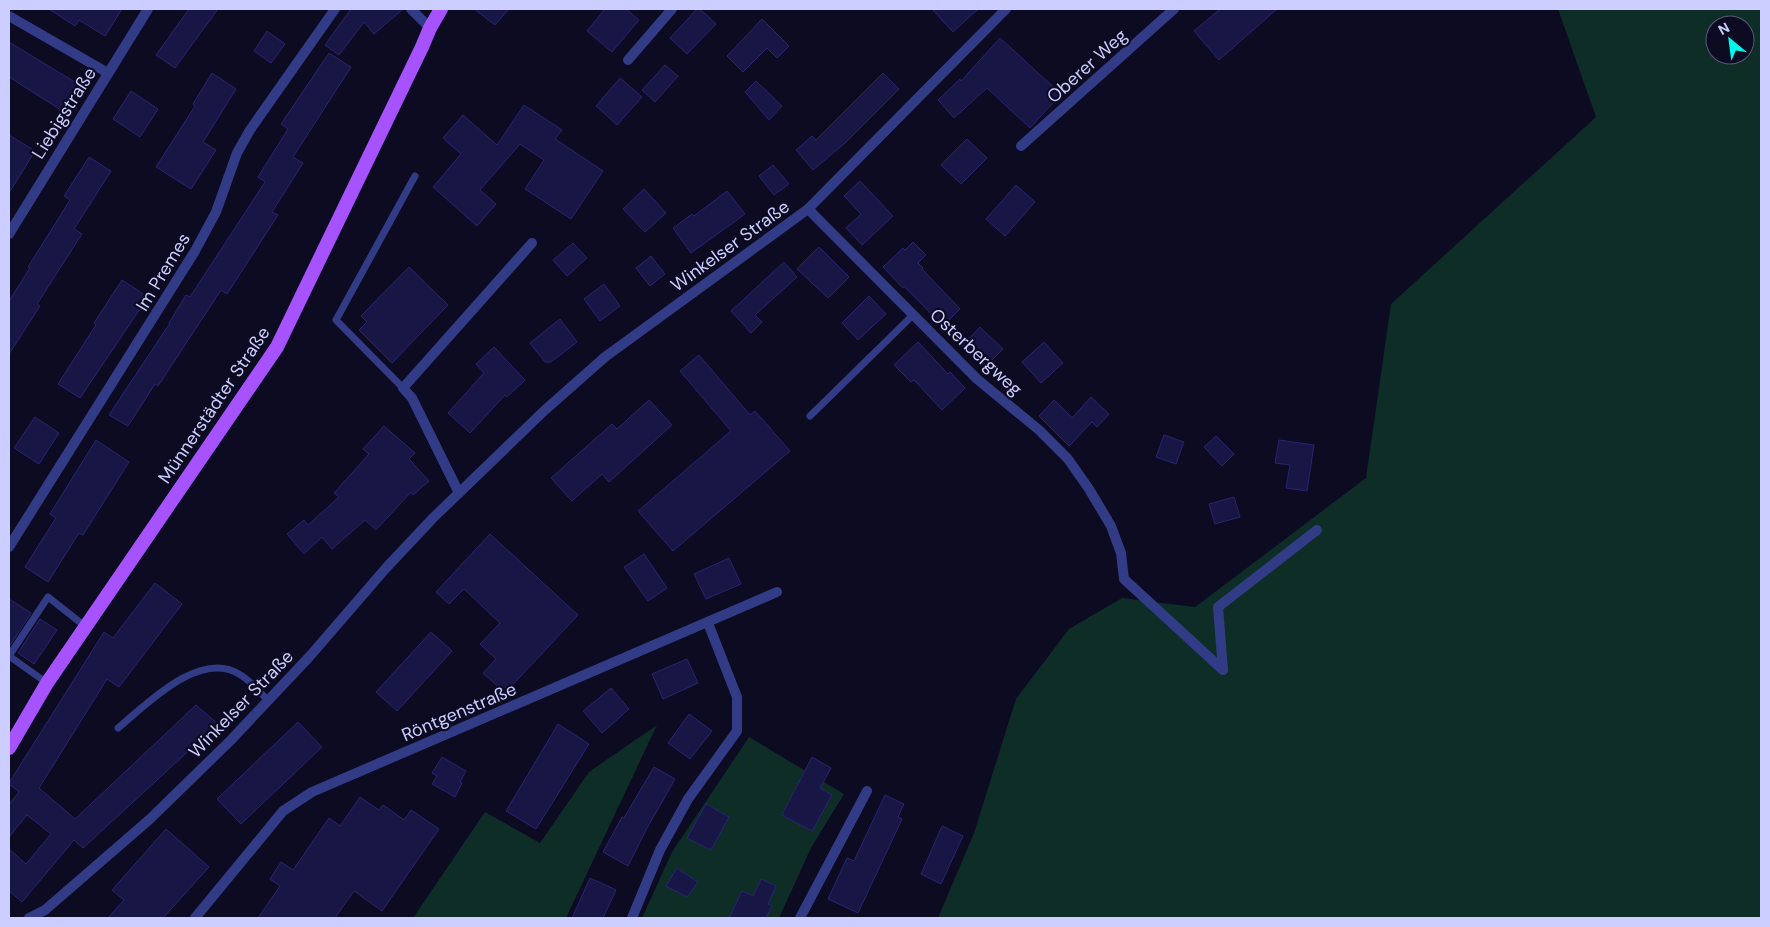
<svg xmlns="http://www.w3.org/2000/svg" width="1770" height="927" viewBox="0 0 1770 927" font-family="'DM Sans',sans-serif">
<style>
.green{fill:#0e2d27;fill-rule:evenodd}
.building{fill:#181645;stroke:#292573}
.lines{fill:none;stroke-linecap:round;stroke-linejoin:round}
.service{stroke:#323b86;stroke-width:7}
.minor{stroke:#323b86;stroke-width:10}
.primary{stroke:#a653ff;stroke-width:14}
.labels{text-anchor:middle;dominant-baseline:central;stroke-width:4.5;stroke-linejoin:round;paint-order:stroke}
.street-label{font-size:18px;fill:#ccceff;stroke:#0c0b22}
</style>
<rect width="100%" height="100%" fill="#0c0b22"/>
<!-- green -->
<g class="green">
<path d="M1558 9H1761V918H938L974 833 1016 699 1069 629 1122 598 1195 607 1366 478 1391 304 1596 117ZM1715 25H1745V55H1715Z"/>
<polygon points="657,725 566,918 413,918 485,812 540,843 589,772"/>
<polygon points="749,737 844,794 811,848 779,918 642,918 672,852"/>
</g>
<!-- building -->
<g class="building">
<polygon points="49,9 122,9 105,36 79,20 75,26"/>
<polygon points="189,9 218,9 175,68 156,55"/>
<polygon points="351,9 403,9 374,34 364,22 339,55 325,45"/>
<polygon points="474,9 509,9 495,25"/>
<polygon points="605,9 626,9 639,20 612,52 587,31"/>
<polygon points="697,9 700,9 716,24 687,54 670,38"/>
<polygon points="932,9 978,9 953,32"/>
<polygon points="1220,9 1277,9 1219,60 1194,31"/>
<polygon points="762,19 789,46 777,58 767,48 743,72 727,56"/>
<polygon points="267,31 285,44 271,63 254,51"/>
<polygon points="1000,38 1061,94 1030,128 987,88 954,118 938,100 960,79 961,81"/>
<polygon points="9,42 78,84 61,110 9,77"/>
<polygon points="329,53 351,67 293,157 303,163 272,212 278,215 227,294 221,290 158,386 155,384 128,426 109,415 170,323 169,323 186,295 190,297 265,182 258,177 288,129 281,124"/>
<polygon points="665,65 678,76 655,102 642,90"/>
<polygon points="212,73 236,89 203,142 216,150 191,189 156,167 195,106 193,104"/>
<polygon points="883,73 899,89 846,142 813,170 796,150 812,136 816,140"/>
<polygon points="620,78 642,97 617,125 596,106"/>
<polygon points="756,81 782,106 769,120 745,92"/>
<polygon points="131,91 158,109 140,137 113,119"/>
<polygon points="524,105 562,130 555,139 603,171 571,219 525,189 544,160 520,144 480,190 496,204 477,226 433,187 461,154 443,138 463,115 497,145"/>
<polygon points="9,135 35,151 9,193"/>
<polygon points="967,139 987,158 961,184 941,165"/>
<polygon points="89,157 111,171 74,229 82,234 37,304 40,306 9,354 9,301 30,268 28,267 70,200 64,196"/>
<polygon points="773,165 789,184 774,195 759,176"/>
<polygon points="860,181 893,216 862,245 846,228 861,214 844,196"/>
<polygon points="1016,185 1035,202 1005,236 986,219"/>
<polygon points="644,189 666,213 645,232 623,209"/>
<polygon points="727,191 745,214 691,253 673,228 692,214 694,216"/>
<polygon points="913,242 926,255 918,263 923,268 922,269 960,309 943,326 904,286 903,288 883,267 903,248 905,250"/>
<polygon points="573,243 587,258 567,276 553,260"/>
<polygon points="819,247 849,277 828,298 797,269"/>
<polygon points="651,256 665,274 650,286 636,268"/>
<polygon points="784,262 797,277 755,315 762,322 751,333 731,311"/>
<polygon points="409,267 448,305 392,363 359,330 367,322 361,316"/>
<polygon points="122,280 148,297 80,398 58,384 96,325 94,323"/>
<polygon points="604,284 620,306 600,321 584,299"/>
<polygon points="869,296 886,314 858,340 842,323"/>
<polygon points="560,319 577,342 551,362 545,362 530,343"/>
<polygon points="980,327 1003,349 984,368 962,346"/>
<polygon points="918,342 948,374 950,372 965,388 942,410 914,380 911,382 894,365"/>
<polygon points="1044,342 1063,363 1041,383 1022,362"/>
<polygon points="494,347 525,380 507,397 505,395 470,433 448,413 484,373 476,364"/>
<polygon points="699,355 750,415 755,411 790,451 673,551 638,511 731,431 680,371"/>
<polygon points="1091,397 1109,414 1097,427 1092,422 1069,446 1039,416 1054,400 1072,418"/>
<polygon points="649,400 672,425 609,482 602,474 572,501 551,478 612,424 617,429"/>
<polygon points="35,417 59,433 39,464 14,448"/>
<polygon points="384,426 415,453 409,459 429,481 413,495 411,492 376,530 365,520 332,549 322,537 304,554 287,534 304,520 308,525 339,497 334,493 369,454 363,449"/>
<polygon points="1164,435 1184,442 1176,464 1156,457"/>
<polygon points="1216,436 1234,454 1222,466 1204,447"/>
<polygon points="96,440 129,462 83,535 79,533 48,582 25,567 56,518 50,514"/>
<polygon points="1279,440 1314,445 1307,491 1286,488 1290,465 1275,463"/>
<polygon points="1234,497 1240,517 1215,524 1209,504"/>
<polygon points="490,534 578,615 505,693 483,673 496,659 480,644 500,623 464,589 449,604 436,592"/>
<polygon points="644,554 667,588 648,601 624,567"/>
<polygon points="729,558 741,584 706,599 694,574"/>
<polygon points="155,583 182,604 119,687 107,679 39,788 75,819 196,705 218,724 83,848 74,840 22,902 9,891 9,849 26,864 51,834 27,815 9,837 9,804 19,792 9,784 9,783 104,632 113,638"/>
<polygon points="9,599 31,613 9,647"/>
<polygon points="40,619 57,630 34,664 18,653"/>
<polygon points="431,632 452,651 397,711 376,692"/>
<polygon points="687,659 698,683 663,699 652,674"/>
<polygon points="611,688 629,709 602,733 583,711"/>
<polygon points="689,714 712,731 690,759 668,743"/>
<polygon points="298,722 322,747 241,824 217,799"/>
<polygon points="558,724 589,744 536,829 506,811"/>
<polygon points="442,757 466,771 460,782 462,783 455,797 432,784 437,776 432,773"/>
<polygon points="812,757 831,768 820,788 832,795 812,831 782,815"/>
<polygon points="654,767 675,779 646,830 628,866 603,852 622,817 624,818"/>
<polygon points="885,795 904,804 898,817 902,819 858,913 828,899 847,858 854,861"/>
<polygon points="360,797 379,810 383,805 404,820 411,810 439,829 382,911 354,891 335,918 258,918 280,886 270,879 281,862 293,870 329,818 340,826"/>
<polygon points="706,804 729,817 711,850 687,838"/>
<polygon points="942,826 963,836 941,884 921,874"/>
<polygon points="166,829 209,867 163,918 108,918 124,900 112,890"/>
<polygon points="677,868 698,882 687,897 666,886"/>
<polygon points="590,878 616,890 603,918 572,918"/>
<polygon points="761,879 776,886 768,904 772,906 766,918 729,918 742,891 753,896"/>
</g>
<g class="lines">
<!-- service -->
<g class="service">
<polyline points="403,388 336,320 415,176"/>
<polyline points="810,416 913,315"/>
<polyline points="47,683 9,656 48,597 86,627"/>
<path d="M118 728C147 704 199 650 239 674 250 680 259 692 268 700"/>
</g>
<!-- minor -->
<g class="minor">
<polyline points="411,9 430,28"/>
<polyline points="9,16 108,73"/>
<polyline points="628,60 672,9"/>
<polyline points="1021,146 1174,9"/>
<polyline points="808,209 977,379 1039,430 1068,459 1089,489 1111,526 1121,553 1124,579 1223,670 1218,607 1317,530"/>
<polyline points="9,234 148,9"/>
<polyline points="459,493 412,398 403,388 532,243"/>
<polyline points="9,547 195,251 216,212 237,153 250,130 335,9"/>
<polyline points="29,918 45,910 150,819 231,740 310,656 386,568 433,518 545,410 605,357 808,209 1006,9"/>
<polyline points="195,918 283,811 312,792 777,592"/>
<polyline points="632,918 660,850 688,799 737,731 737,697 708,623"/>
<polyline points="800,918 867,791"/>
</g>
<!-- primary -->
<polyline class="primary" points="9,748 47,683 277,347 422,47 430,28 441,9"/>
</g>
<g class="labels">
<!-- street labels -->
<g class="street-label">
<text transform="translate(1087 66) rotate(-42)">Oberer Weg</text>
<text transform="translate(64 113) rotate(-58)">Liebigstraße</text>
<text transform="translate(730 246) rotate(-36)">Winkelser Straße</text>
<text transform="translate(163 272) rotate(-59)">Im Premes</text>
<text transform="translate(976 352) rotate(43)">Osterbergweg</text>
<text transform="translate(214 405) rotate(-56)">Münnerstädter Straße</text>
<text transform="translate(241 704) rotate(-46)">Winkelser Straße</text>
<text transform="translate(459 712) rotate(-23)">Röntgenstraße</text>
</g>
</g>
<!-- border -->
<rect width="1770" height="927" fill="none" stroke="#ccceff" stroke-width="20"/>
<!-- north arrow -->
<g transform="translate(1730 40) rotate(331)"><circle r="24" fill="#0c0b22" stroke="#59597a"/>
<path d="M0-4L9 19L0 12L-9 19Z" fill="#00f7ec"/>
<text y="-8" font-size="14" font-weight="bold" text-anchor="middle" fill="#ccceff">N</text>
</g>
</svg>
